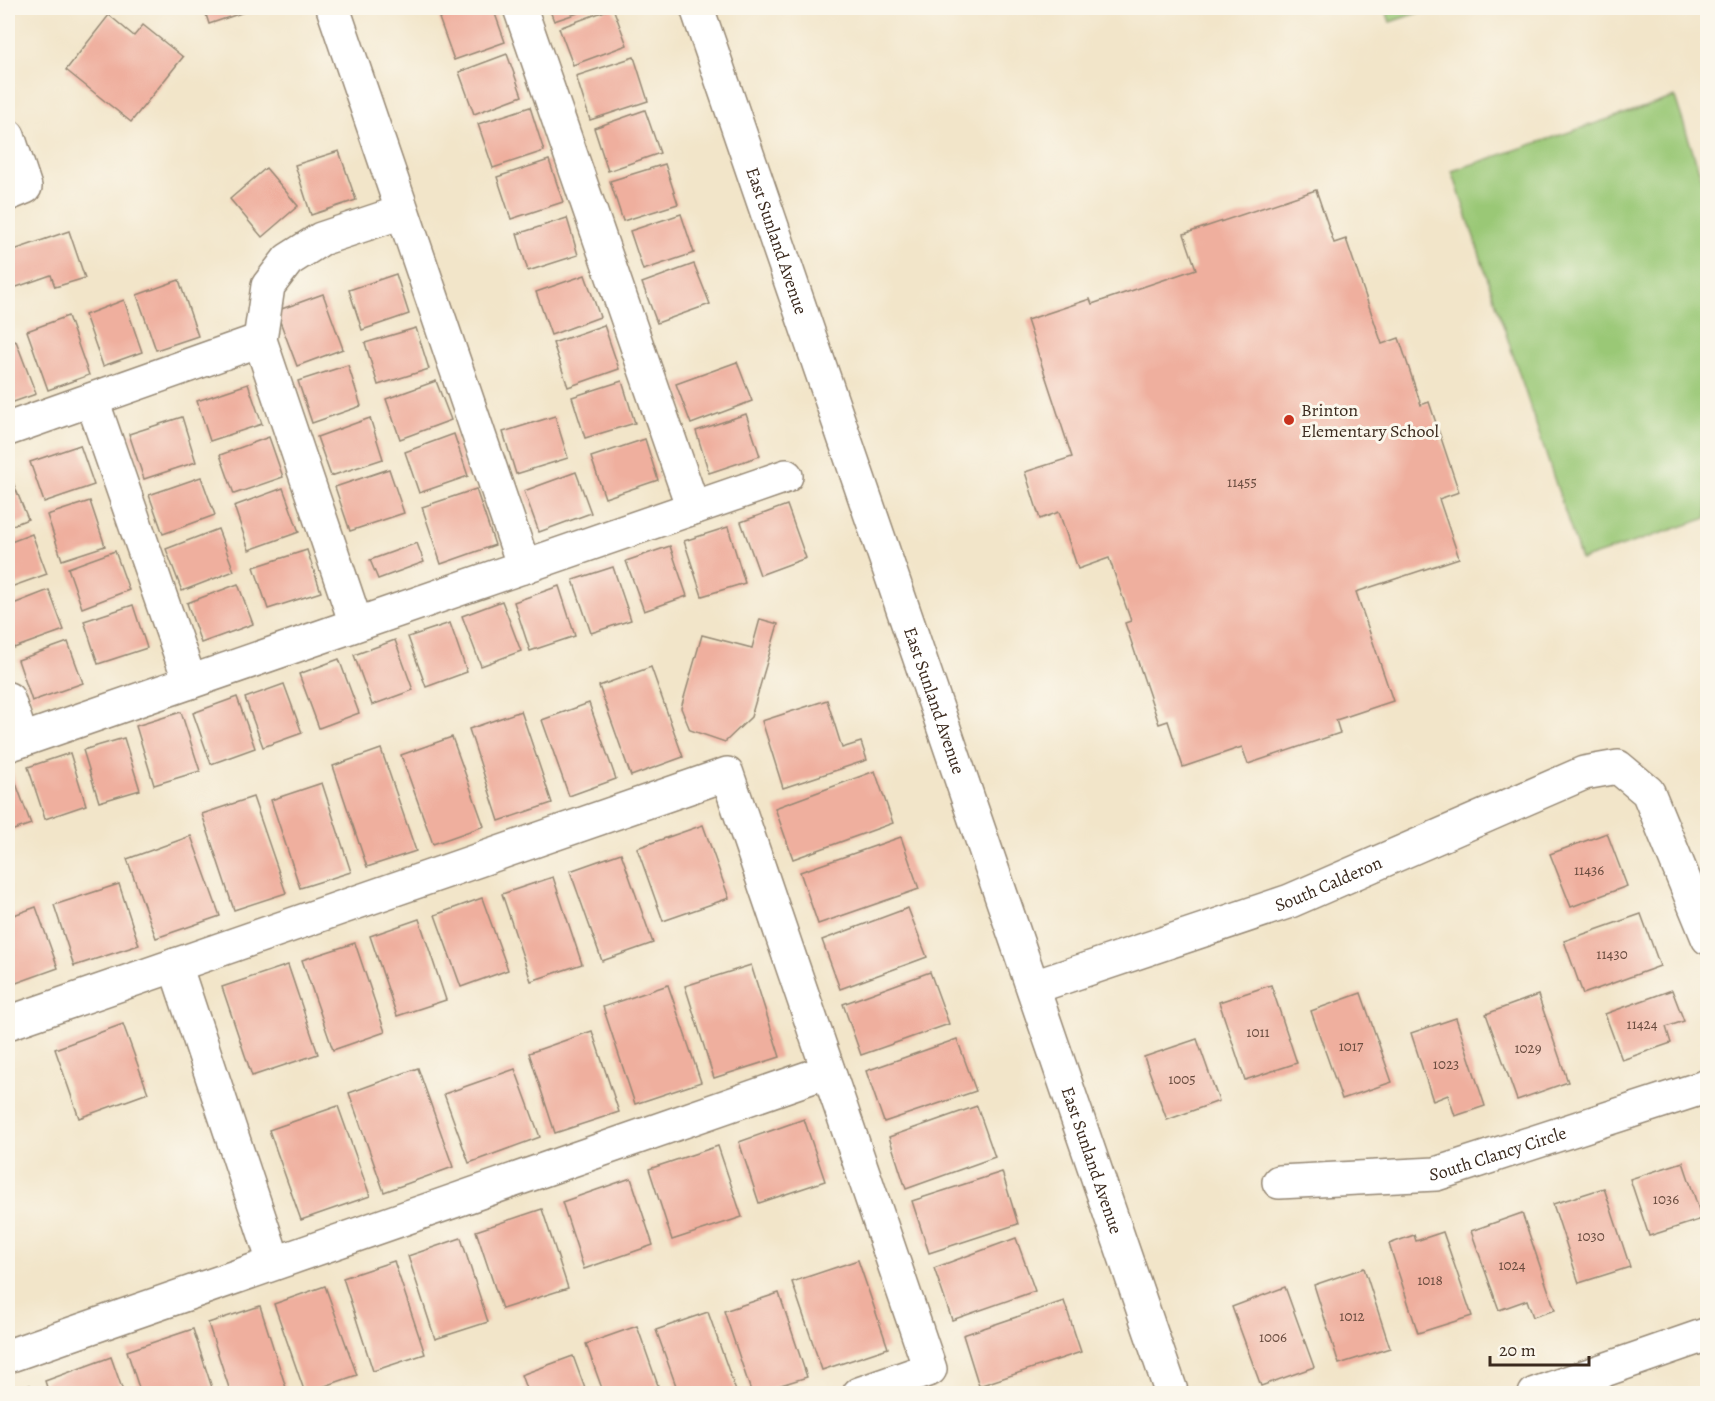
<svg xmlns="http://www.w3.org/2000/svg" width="1715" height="1401" viewBox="0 0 1715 1401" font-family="Alegreya,serif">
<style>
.green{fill:#9ac876;stroke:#6a794a;stroke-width:1.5}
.building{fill:#efaf9e}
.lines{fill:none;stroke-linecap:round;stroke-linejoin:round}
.minor-casing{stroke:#968874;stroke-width:36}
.minor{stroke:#fff;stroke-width:33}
.poi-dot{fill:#c8321e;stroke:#fbf7ec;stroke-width:2}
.labels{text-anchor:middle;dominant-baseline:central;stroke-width:6;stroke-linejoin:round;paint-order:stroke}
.number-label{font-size:15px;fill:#684b3e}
.street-label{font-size:18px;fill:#3b2a1e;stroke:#fbf7ec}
.poi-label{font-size:18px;fill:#3b2a1e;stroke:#fbf7ec;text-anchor:start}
</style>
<rect width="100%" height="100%" fill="#fbf7ec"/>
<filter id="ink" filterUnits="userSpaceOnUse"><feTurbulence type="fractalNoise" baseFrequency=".0167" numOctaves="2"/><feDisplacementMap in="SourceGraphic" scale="12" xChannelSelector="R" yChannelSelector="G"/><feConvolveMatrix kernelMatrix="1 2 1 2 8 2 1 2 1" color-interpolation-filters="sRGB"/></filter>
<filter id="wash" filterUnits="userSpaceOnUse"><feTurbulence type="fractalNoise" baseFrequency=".008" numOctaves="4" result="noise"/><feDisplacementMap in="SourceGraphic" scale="24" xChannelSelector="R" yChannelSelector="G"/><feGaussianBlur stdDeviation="1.35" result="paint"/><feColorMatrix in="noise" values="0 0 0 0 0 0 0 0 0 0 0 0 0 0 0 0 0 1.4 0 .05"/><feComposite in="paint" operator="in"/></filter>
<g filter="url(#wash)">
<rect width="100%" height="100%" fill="#f2e5c9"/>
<!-- green -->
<g class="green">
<polygon points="1385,8 1432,8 1390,22"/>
<polygon points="1675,97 1707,195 1707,518 1581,560 1452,171"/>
</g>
<g id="blocks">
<!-- building -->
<g class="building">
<polygon points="204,8 256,8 209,24"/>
<polygon points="467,8 493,8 505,42 454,60 439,18"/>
<polygon points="549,8 593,8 554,21"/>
<polygon points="613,8 627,45 573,65 559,28"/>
<polygon points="109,15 134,36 143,25 183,57 131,122 66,70"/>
<polygon points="507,54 522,96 474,114 459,72"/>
<polygon points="634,57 648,101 590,120 576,76"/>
<polygon points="530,107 544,151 493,168 478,124"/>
<polygon points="645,110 660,153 608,171 594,128"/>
<polygon points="339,151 356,200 311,215 295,165"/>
<polygon points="549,160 563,202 511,219 497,177"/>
<polygon points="665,164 678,204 623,221 610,181"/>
<polygon points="266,168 298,206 262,237 230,199"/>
<polygon points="1316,190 1334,243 1346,239 1382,344 1399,338 1421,405 1429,402 1459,492 1439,499 1459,558 1356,592 1393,701 1336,720 1340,733 1248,764 1242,747 1183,767 1168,721 1159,724 1125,623 1131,621 1109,558 1078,569 1059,512 1040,519 1025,472 1072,457 1027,320 1090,299 1092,304 1196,269 1184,234"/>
<polygon points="681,214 694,253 643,270 630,231"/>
<polygon points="567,218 578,255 528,271 517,234"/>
<polygon points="69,231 85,278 55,287 51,275 8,290 8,252"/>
<polygon points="694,264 710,304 657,323 642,283"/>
<polygon points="396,274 409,314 362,330 349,290"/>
<polygon points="585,275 600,317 551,335 536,292"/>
<polygon points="179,280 198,336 156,350 137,295"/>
<polygon points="323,294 343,349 297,366 276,311"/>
<polygon points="124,300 142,352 103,366 85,315"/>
<polygon points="68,316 89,375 48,390 27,331"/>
<polygon points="604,325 619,369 568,387 553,343"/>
<polygon points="416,328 429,369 378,385 365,343"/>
<polygon points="16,341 36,394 8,404 8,344"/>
<polygon points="737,362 752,401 691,424 676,384"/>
<polygon points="348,365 361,406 312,423 298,381"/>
<polygon points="436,381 451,420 400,439 386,399"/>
<polygon points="622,381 635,423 585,438 572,397"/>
<polygon points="248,384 262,424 210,441 197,401"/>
<polygon points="746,414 760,456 709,473 696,431"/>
<polygon points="555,416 568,458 516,474 503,432"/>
<polygon points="182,417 196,462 144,479 129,434"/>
<polygon points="370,418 383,459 331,476 317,437"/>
<polygon points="454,434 468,476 419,493 405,452"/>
<polygon points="269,437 283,477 234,494 220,455"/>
<polygon points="645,439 658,480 605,498 591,457"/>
<polygon points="80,445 94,485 44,502 30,462"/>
<polygon points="389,469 404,513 350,531 335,487"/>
<polygon points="576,472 591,513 539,532 524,491"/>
<polygon points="201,477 215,515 163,534 149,495"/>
<polygon points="12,480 28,519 8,527 8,482"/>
<polygon points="283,488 299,532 249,550 234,506"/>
<polygon points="476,489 495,545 441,564 422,507"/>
<polygon points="90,501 105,546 62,560 47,515"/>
<polygon points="787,505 806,558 760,575 741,522"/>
<polygon points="728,527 745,583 702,596 684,541"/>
<polygon points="218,529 234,571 182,591 166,549"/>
<polygon points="32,534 47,574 8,588 8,543"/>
<polygon points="417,543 424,562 378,579 370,560"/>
<polygon points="670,546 687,596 644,611 626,561"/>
<polygon points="307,550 321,592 268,609 254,567"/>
<polygon points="115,551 129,590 82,608 68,568"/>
<polygon points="613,567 631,620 591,633 573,580"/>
<polygon points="238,584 253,624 201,643 187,603"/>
<polygon points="559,586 575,636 530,651 514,602"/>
<polygon points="49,590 64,630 14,648 8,631 8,606"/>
<polygon points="502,601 521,651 481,666 462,616"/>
<polygon points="133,605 147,648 98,664 84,621"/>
<polygon points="760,619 778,624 751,717 725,742 690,730 681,708 702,635 752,648"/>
<polygon points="450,623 467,672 426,687 408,637"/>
<polygon points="395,640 413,690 372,705 354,655"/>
<polygon points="68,642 83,683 32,701 18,660"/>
<polygon points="339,659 359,713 319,728 299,674"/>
<polygon points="651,667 683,757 631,776 599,686"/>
<polygon points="284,684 302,733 263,747 245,698"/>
<polygon points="237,697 255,748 211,764 193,713"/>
<polygon points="827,700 842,748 861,742 867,760 783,788 762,721"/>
<polygon points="589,703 616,779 569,796 542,720"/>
<polygon points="521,711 552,803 499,821 469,729"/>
<polygon points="181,712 200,771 154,785 136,726"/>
<polygon points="452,737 484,826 433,844 401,755"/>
<polygon points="124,738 140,790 99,802 83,750"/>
<polygon points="381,749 416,851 367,867 333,766"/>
<polygon points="70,753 86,805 45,819 28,767"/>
<polygon points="11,770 31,824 8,832 8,772"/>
<polygon points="875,771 893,823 793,859 775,808"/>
<polygon points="322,783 351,872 300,888 271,800"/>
<polygon points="253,797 286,893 234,910 202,814"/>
<polygon points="703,825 729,898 663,921 637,848"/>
<polygon points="1607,833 1627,886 1571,907 1550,854"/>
<polygon points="191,836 220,916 156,938 127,859"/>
<polygon points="901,837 919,889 818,924 800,872"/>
<polygon points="621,853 653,943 602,961 570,871"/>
<polygon points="553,877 582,964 531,981 502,894"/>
<polygon points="119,884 139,945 74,966 54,905"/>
<polygon points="482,898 508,970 461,987 435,915"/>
<polygon points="36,907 58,968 8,986 8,917"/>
<polygon points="908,908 927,957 840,989 822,940"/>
<polygon points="1641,914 1660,966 1583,994 1564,941"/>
<polygon points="419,919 446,1000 397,1016 370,936"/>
<polygon points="355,943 385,1032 333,1050 302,960"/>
<polygon points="288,965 318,1054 252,1076 222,987"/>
<polygon points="751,965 780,1057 714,1078 685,986"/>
<polygon points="930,972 949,1024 861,1055 843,1004"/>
<polygon points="668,985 701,1082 635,1104 603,1007"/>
<polygon points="1271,985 1297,1063 1245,1080 1219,1002"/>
<polygon points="1672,990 1684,1021 1666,1027 1671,1043 1622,1060 1605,1014"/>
<polygon points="1361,993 1392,1082 1342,1099 1311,1011"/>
<polygon points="1538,995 1568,1082 1517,1100 1486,1014"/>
<polygon points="1456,1018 1485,1106 1455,1116 1448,1095 1433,1101 1411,1033"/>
<polygon points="123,1024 148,1093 79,1118 55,1049"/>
<polygon points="592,1031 619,1112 555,1133 529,1053"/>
<polygon points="957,1039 976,1091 884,1122 866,1071"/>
<polygon points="1197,1039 1219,1101 1167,1120 1144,1057"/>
<polygon points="418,1068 453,1167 384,1192 349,1093"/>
<polygon points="515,1069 540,1137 469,1163 444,1094"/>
<polygon points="338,1106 370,1196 301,1220 269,1130"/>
<polygon points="977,1106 995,1157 906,1189 889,1137"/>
<polygon points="804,1119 825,1181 759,1203 739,1142"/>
<polygon points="718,1146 742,1217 672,1240 649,1169"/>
<polygon points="1683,1162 1702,1219 1649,1236 1630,1179"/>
<polygon points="1002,1172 1018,1224 929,1253 912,1201"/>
<polygon points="631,1178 653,1245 584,1269 562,1202"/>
<polygon points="1604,1188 1630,1267 1579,1283 1553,1204"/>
<polygon points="542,1209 568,1288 502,1309 476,1231"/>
<polygon points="1522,1213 1555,1310 1533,1317 1527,1300 1499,1310 1471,1231"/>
<polygon points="1443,1232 1472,1316 1418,1333 1389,1244 1414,1235 1416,1241"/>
<polygon points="461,1238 488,1322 435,1339 408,1256"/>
<polygon points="1016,1238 1035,1291 952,1320 934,1268"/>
<polygon points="858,1260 888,1348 822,1370 792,1282"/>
<polygon points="394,1261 425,1354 373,1371 343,1278"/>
<polygon points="1364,1268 1390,1348 1339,1364 1314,1285"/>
<polygon points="325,1286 357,1375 305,1393 274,1304"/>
<polygon points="1285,1287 1314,1367 1261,1386 1232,1307"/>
<polygon points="779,1293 807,1377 752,1394 724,1311"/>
<polygon points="1064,1301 1081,1352 979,1386 963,1335"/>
<polygon points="260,1306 288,1394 231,1394 208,1323"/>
<polygon points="708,1312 737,1394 679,1394 656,1330"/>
<polygon points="637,1326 661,1394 604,1394 586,1344"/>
<polygon points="193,1329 214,1394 141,1394 127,1351"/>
<polygon points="573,1356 587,1394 528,1394 521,1375"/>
<polygon points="111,1357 124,1394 49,1394 45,1381"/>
<polygon points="30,1385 33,1394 8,1394 8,1393"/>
</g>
</g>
</g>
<g filter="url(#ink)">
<use href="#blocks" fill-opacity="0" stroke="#968874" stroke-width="1.5"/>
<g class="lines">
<!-- minor casing -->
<g class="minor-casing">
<g id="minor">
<polyline points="333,8 524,567"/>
<polyline points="520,8 693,508"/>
<path id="s1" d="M697 8 1172 1394"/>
<polyline points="8,136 25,187 8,194"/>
<polyline points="92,400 190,682"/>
<polyline points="8,429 260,340"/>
<polyline points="356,624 260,340 268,286 288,260 321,239 402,212"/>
<polyline points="8,699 22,740"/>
<polyline points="8,745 786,476"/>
<polyline points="175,965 274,1262"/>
<path id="s2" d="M1034 987 1290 901 1584 773 1618 767 1648 792 1708 938"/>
<polyline points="8,1023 727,774 930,1369 859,1394"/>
<path id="s3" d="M1279 1182 1436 1174 1708 1086"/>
<polyline points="8,1356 828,1071"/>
<polyline points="1535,1394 1708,1334"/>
</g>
</g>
<!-- minor -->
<use href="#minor" class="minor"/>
</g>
</g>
<!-- markers -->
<circle class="poi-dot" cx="1289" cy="420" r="6"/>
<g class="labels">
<!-- number labels -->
<g class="number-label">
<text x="1242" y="482">11455</text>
<text x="1589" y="870">11436</text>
<text x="1612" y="954">11430</text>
<text x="1642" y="1024">11424</text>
<text x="1258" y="1032">1011</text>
<text x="1351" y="1046">1017</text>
<text x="1528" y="1048">1029</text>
<text x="1446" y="1064">1023</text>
<text x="1182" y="1079">1005</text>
<text x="1666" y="1199">1036</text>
<text x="1591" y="1236">1030</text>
<text x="1512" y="1265">1024</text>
<text x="1430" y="1280">1018</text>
<text x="1352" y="1316">1012</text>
<text x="1273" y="1337">1006</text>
</g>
<!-- street labels -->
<g class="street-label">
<text stroke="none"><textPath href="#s1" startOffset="246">East Sunland Avenue</textPath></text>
<text stroke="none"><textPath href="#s1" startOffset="732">East Sunland Avenue</textPath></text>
<text stroke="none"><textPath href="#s2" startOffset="312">South Calderon</textPath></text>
<text stroke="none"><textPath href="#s3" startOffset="222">South Clancy Circle</textPath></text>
<text stroke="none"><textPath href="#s1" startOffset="1218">East Sunland Avenue</textPath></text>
</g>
<!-- poi labels -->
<g class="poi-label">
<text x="1301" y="410">Brinton<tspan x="1301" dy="21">Elementary School</tspan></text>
</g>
</g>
<!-- margin -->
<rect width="1715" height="1401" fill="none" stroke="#fbf7ec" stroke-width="30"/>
<!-- scale -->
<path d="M1490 1356v9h99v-9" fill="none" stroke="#3b2a1e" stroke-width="3"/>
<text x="1499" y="1356" font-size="18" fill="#3b2a1e" stroke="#fbf7ec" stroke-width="4.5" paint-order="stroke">20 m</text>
</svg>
